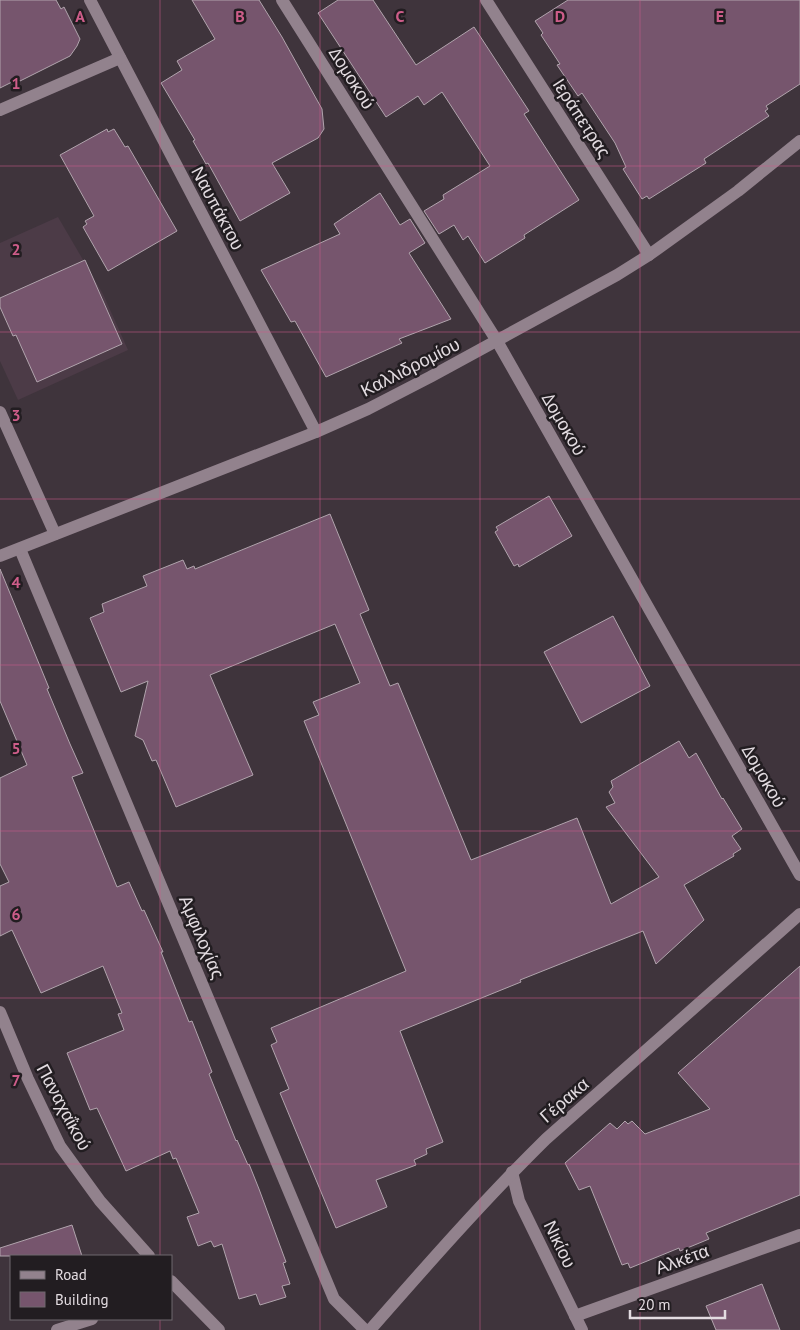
<svg xmlns="http://www.w3.org/2000/svg" width="800" height="1330" viewBox="0 0 800 1330" font-family="'PT Sans',sans-serif">
<style>
.built{fill:#4c3b47}
.building{fill:#76556d;stroke:#b1a4ad}
.lines{fill:none;stroke-linecap:round;stroke-linejoin:round}
.minor{stroke:#92828d;stroke-width:12}
.grid{fill:none;stroke:#ce5d8a;stroke-width:1;stroke-opacity:0.55}
.labels{text-anchor:middle;dominant-baseline:central;stroke-width:5;stroke-linejoin:round;paint-order:stroke}
.street-label{font-size:18px;fill:#e3dce1;stroke:#221d21}
.grid-label{font-size:16px;text-anchor:middle;font-weight:bold;fill:#ce5d8a;stroke:#221d21;stroke-width:5;stroke-linejoin:round;paint-order:stroke}
</style>
<rect width="100%" height="100%" fill="#3f343c"/>
<!-- built -->
<polygon class="built" points="58,217 103,294 128,350 18,400 0,361 0,243"/>
<!-- building -->
<g class="building">
<polygon points="0,0 56,0 61,9 64,7 80,39 77,46 70,56 20,81 18,79 0,88"/>
<polygon points="192,0 259,0 282,37 322,109 324,129 318,138 272,163 290,193 240,221 208,163 206,164 193,141 195,140 161,83 182,70 177,61 215,39"/>
<polygon points="338,0 373,0 416,65 474,27 529,111 524,114 579,200 524,235 525,238 485,263 468,236 463,240 454,225 439,234 424,211 444,199 443,195 490,166 442,92 424,105 418,96 386,117 318,13"/>
<polygon points="568,0 800,0 800,84 766,106 768,109 765,111 769,116 704,159 706,163 649,199 647,196 642,199 623,169 626,167 615,143 582,93 578,96 557,65 560,64 541,35 543,33 535,21"/>
<polygon points="107,129 108,132 114,129 125,147 128,146 177,231 108,271 83,227 87,224 85,221 94,216 60,155"/>
<polygon points="380,193 400,225 410,219 425,243 409,253 451,319 399,339 402,343 326,377 295,321 291,322 261,270 340,234 334,224"/>
<polygon points="85,260 122,344 37,382 16,335 13,336 0,307 0,298"/>
<polygon points="549,496 572,536 519,567 518,564 514,566 495,532 498,530 496,527"/>
<polygon points="330,514 369,610 360,614 390,686 398,683 471,860 577,818 611,904 659,877 606,807 615,803 609,792 613,787 611,781 679,741 689,758 696,753 722,799 723,798 742,829 732,836 741,849 733,854 734,856 684,885 704,920 656,964 643,931 520,980 521,982 400,1031 443,1142 426,1149 427,1154 414,1160 416,1165 376,1180 387,1207 336,1228 280,1093 289,1089 271,1045 277,1042 271,1028 406,971 304,721 319,715 313,702 360,683 335,624 210,675 253,775 176,807 156,760 152,761 143,740 135,736 148,681 121,692 90,618 104,612 102,604 147,586 143,576 183,560 187,569 194,566 195,569"/>
<polygon points="0,569 49,688 47,689 70,744 83,773 72,777 117,887 129,882 142,911 144,910 163,952 161,952 189,1022 192,1021 212,1072 209,1074 236,1141 237,1140 248,1165 249,1164 259,1189 286,1262 283,1263 290,1284 282,1286 286,1297 260,1305 256,1294 239,1299 222,1244 214,1247 211,1241 198,1246 187,1217 199,1213 176,1158 173,1159 170,1151 126,1171 97,1108 90,1110 67,1053 124,1030 118,1014 122,1013 103,966 41,993 12,930 0,936 0,886 9,882 0,864 0,778 27,765 0,701"/>
<polygon points="613,616 650,686 581,723 544,652"/>
<polygon points="800,966 800,1195 706,1233 709,1239 680,1251 679,1248 630,1268 628,1263 622,1265 590,1186 579,1190 565,1163 610,1123 617,1129 625,1121 628,1124 632,1121 645,1134 710,1109 678,1073"/>
<polygon points="72,1225 82,1256 0,1256 0,1248"/>
<polygon points="762,1284 780,1330 716,1330 706,1306"/>
</g>
<g class="lines">
<!-- minor -->
<g class="minor">
<polyline points="90,0 316,432"/>
<polyline points="282,0 497,341 800,875"/>
<polyline points="486,0 649,255"/>
<polyline points="0,110 120,58"/>
<polyline points="0,412 55,534"/>
<polyline points="20,549 334,1299 365,1330"/>
<polyline points="0,556 316,432 368,409 430,377 617,275 649,255 738,191 800,141"/>
<polyline points="0,1012 28,1079 60,1146 100,1201 149,1256"/>
<polyline points="512,1172 519,1201 582,1330"/>
<polyline points="171,1281 219,1330"/>
<polyline points="575,1316 800,1235"/>
<polyline points="57,1330 92,1319"/>
<path d="M370 1330C427 1265 484 1200 546 1139L800 914"/>
</g>
</g>
<!-- grid -->
<path class="grid" d="M160 0V1256M320 0V1330M480 0V1330M640 0V1330M0 166H800M0 332H800M0 499H800M0 665H800M0 831H800M0 998H800M0 1164H800M160 1319V1330"/>
<g class="labels">
<!-- street labels -->
<g class="street-label">
<text transform="translate(352 78) rotate(58)">Δομοκού</text>
<text transform="translate(582 118) rotate(57)">Ιεράπετρας</text>
<text transform="translate(218 208) rotate(62)">Ναυπάκτου</text>
<text transform="translate(410 367) rotate(-27)">Καλλιδρομίου</text>
<text transform="translate(564 424) rotate(60)">Δομοκού</text>
<text transform="translate(764 776) rotate(60)">Δομοκού</text>
<text transform="translate(202 937) rotate(67)">Αμφιλοχίας</text>
<text transform="translate(564 1100) rotate(-41)">Γέρακα</text>
<text transform="translate(64 1107) rotate(62)">Παναχαΐκού</text>
<text transform="translate(560 1244) rotate(64)">Νικίου</text>
<text transform="translate(682 1259) rotate(-20)">Αλκέτα</text>
</g>
</g>
<g class="grid-label">
<text x="80" y="22">A</text>
<text x="240" y="22">B</text>
<text x="400" y="22">C</text>
<text x="560" y="22">D</text>
<text x="720" y="22">E</text>
<text x="16" y="89">1</text>
<text x="16" y="255">2</text>
<text x="16" y="421">3</text>
<text x="16" y="588">4</text>
<text x="16" y="754">5</text>
<text x="16" y="920">6</text>
<text x="16" y="1086">7</text>
</g>
<!-- legend -->
<rect x="10" y="1255" width="162" height="65" fill="#221d21" stroke="#6f696e"/>
<rect x="20" y="1271" width="25" height="8" fill="#92828d" stroke="#6f696e"/>
<text x="55" y="1280" font-size="15" fill="#e3dce1">Road</text>
<rect x="20" y="1292" width="25" height="15" fill="#76556d" stroke="#6f696e"/>
<text x="55" y="1305" font-size="15" fill="#e3dce1">Building</text>
<!-- scale -->
<path d="M630 1310v8h95v-8" fill="none" stroke="#e3dce1" stroke-width="2.5"/>
<text x="638" y="1310" font-size="15" fill="#e3dce1" stroke="#221d21" stroke-width="4" paint-order="stroke">20 m</text>
</svg>
